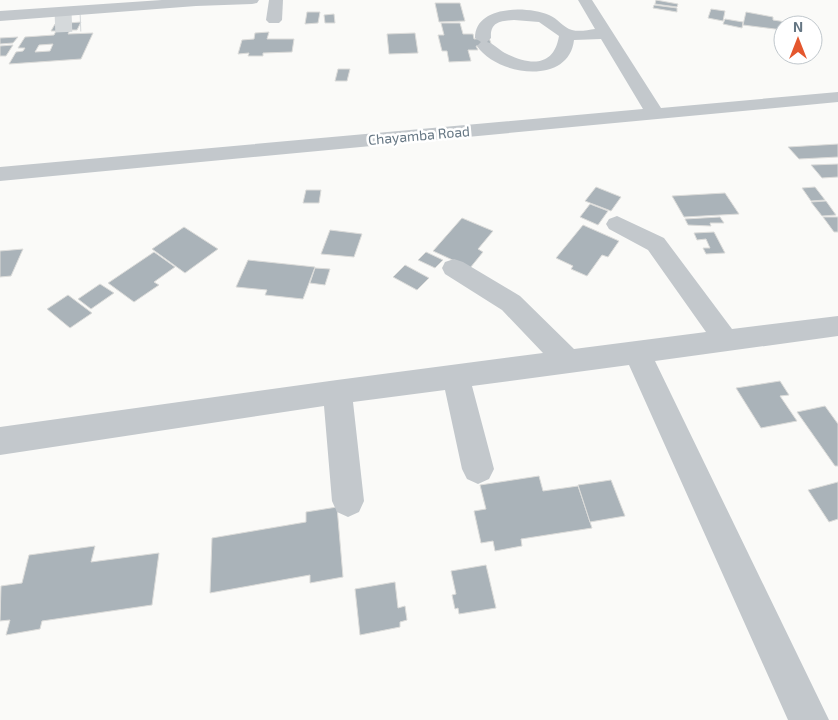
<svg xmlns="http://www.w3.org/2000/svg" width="838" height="720" viewBox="0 0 838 720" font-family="'Exo 2',sans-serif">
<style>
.building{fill:#aab3b9;stroke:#dcdcda;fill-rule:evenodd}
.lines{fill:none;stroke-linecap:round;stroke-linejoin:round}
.minor-tunnel{stroke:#d5d9db;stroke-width:17;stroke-dasharray:17 8;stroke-linecap:butt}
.minor{fill:#c3c8cc;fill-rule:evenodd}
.labels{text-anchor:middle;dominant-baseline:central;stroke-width:5;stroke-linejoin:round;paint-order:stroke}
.far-street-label{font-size:14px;fill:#657683;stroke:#fff}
</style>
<rect width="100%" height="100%" fill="#fafaf8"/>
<!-- building -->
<g class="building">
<polygon points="656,0 678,4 677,7 655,4"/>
<polygon points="435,3 460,3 465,21 439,22"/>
<polygon points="654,5 677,8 677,12 653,8"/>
<polygon points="711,9 725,11 723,21 708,18"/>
<polygon points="307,12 320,12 318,23 305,24"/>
<polygon points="746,12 773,17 773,20 786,22 786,25 783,25 783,30 743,25"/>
<polygon points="334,14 335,23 325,23 324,15"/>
<polygon points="725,19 743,22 742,28 723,24"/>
<path d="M81 22 77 30H70L68 34 93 33 81 59 9 64 16 52 23 51 25 48H18L25 37 54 35 56 31H51L55 24ZM53 44 50 51 35 52 39 45Z"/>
<polygon points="441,23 460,23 463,34 473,34 474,39 489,38 492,46 476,46 478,50 468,50 471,61 449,62 447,51 442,51 438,35 444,35"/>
<polygon points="269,32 267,39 294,39 292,52 263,53 263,56 248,56 249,53 238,54 242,40 254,39 255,33"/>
<polygon points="415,33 418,53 389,54 387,34"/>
<polygon points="18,37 13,43 0,44 0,38"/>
<polygon points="13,45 6,56 0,56 0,46"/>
<polygon points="338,69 350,69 347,81 335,81"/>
<polygon points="838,144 838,157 799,159 788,147"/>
<polygon points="838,164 838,177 822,178 811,165"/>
<polygon points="596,187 621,197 611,211 585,201"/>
<polygon points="815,187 825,200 811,201 802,188"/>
<polygon points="306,190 321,190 319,203 303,203"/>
<polygon points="725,193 739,214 684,217 672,196"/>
<polygon points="826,201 836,215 822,216 811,202"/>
<polygon points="590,204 608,211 598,225 580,217"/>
<polygon points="720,217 724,223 710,223 711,226 688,225 685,219"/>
<polygon points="823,217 838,217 838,232 834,232"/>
<polygon points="462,218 493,231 478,249 483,252 470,268 433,251"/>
<polygon points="583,225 619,241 608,257 602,255 587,276 571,269 573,266 556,258"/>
<polygon points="184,227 218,249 185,273 152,249"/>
<polygon points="330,230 362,234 354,257 321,254"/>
<polygon points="714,232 725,253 706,254 703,248 710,248 706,239 697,240 694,233"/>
<polygon points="23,249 11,276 0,277 0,251"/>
<polygon points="154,252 175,267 154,282 159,285 134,302 108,283"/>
<polygon points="426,252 443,260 435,268 418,260"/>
<polygon points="248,260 315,267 303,299 265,295 267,290 236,287"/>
<polygon points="405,265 429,278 417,290 393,277"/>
<polygon points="315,268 330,269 325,285 310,283"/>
<polygon points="100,284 114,293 91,309 78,299"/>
<polygon points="68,295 92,313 70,328 47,309"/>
<polygon points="780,381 789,395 780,396 797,421 761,428 736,388"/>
<polygon points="825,406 838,424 838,466 835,466 797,412"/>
<polygon points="539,476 543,491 578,486 592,528 521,539 522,546 495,551 493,541 481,543 474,511 486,509 480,485"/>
<polygon points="611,480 625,516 590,522 578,485"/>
<polygon points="838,482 838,519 829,522 808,490"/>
<polygon points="337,507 343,577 310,583 310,575 210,593 212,538 306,522 306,512"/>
<polygon points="95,546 91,562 159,553 152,605 42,621 40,629 6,635 10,620 0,621 1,586 22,583 29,555"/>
<polygon points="486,565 496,608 459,614 458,608 455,609 452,595 456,594 451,571"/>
<polygon points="395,582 398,608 405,606 407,620 400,622 400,627 360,635 355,589"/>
</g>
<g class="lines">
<!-- minor-tunnel -->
<polyline class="minor-tunnel" points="55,24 81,23"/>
<!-- minor -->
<g class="minor">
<polygon points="162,0 259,0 257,3 252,4 196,6 0,21 0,11"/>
<polygon points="269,0 283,0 282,20 279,23 269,23 266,20"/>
<path d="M578 0H592L661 108 838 92V102L0 181V167L643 109 601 39 574 40C569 86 497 76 477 46L481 42 475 38C475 5 527 6 549 15 557 18 564 28 572 30 579 32 588 30 595 29ZM514 20 539 22 559 36C554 66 532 66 507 54 500 51 495 44 487 42L491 38C490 22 500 21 514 20Z"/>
<polygon points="617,216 664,238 732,329 838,316 838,336 655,361 829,720 788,720 629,365 472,386 494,469 489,479 478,484 467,479 462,469 445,390 353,402 364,501 359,512 348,517 337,512 332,501 324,406 0,455 0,427 337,380 543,353 502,310 445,274 442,268 445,262 454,259 463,262 520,296 574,349 706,332 648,250 609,229 606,224 609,219"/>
</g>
</g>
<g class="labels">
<!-- far-street labels -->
<g class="far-street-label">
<text transform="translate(419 135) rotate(-5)">Chayamba Road</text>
</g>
</g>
<!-- north arrow -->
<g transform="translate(798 40)"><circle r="24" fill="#ffffff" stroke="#c1c8cd"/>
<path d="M0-4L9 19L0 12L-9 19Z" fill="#e4572e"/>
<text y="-8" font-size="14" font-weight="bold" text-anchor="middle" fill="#657683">N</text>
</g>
</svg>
